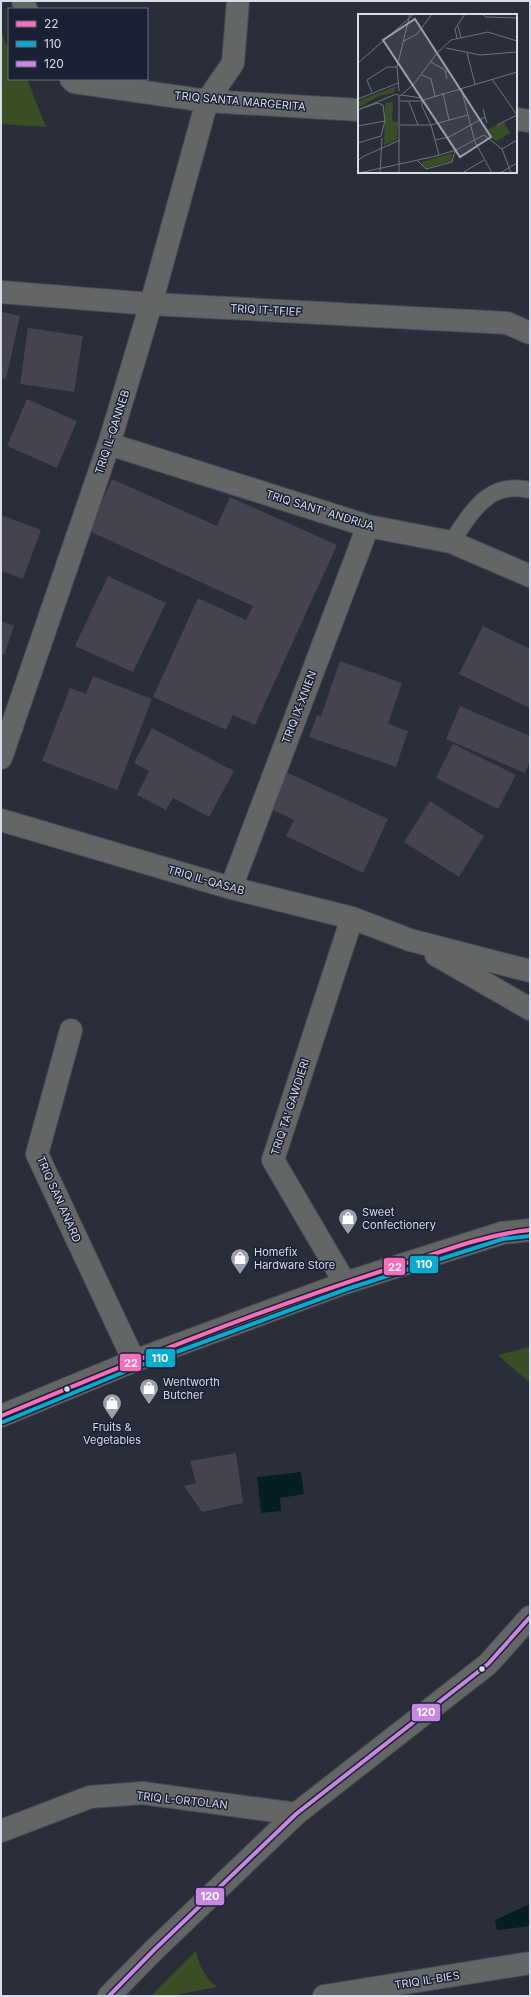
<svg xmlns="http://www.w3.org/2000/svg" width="531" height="1997" font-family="Inter,sans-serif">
	<rect width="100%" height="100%" fill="#2a2e3a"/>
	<path fill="#394e25" d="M1,29L5,42L9,48V79H27L46,127L1,124Z
		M530,1347V1383L498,1355Z
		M196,1951C199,1967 205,1977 217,1987L171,1996H151Z"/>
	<path fill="#041e23" d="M301,1472L304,1494L280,1498L281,1511L261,1513L257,1477Z
		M530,1904V1926L497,1930L495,1920Z"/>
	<path fill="#44434e" d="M2,312L20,316L6,379L1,378Z
		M28,328L83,336L74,392L20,384Z
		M27,399L77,421L57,468L7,446Z
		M112,479L217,526L230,497L337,545L255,725L233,715L226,730L153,697L198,598L246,620L253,606L89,531Z
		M1,515L41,530L23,579L1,571Z
		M108,576L166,603L133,672L75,646Z
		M1,621L14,626L4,655L1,654Z
		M483,626L530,649V708L459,674Z
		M340,661L402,683L388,724L408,731L396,767L309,737L317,715L321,716Z
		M93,676L152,699L117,790L42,761L70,688L86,694Z
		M460,706L530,736V762L525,773L446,739Z
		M152,728L234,771L209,817L173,798L166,810L137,795L149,771L134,763Z
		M453,744L516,775L498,809L436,778Z
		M286,772L388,819L363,873L286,836L294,820L269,808Z
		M430,801L484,836L459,877L404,842Z
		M236,1453L243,1503L202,1512L184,1486L196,1483L190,1461Z"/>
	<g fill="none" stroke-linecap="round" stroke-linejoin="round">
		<defs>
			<path id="service" d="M451,542C472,513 487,480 530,490"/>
			<path id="minor" d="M23,1L26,9
				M71,79L74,82L207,101L359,110
				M516,119L530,121
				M1,292L151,304L507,323L530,333
				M109,444L368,526L451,542L530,576
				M1,758L109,444L151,304L207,101L233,63L238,1
				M1,820L231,888L352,918L410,940L530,971
				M231,888L368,526
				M436,955L530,1009
				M71,1030L37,1154L134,1361
				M345,1283L273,1160L352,918
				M1,1416L134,1361L345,1283L502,1233L530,1230
				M1,1831L90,1797L143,1793L296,1814
				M324,1996L530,1963"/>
			<path id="tertiary" d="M109,1996L154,1950L296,1814L488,1664L530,1617"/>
		</defs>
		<use href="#service" stroke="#484b54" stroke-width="18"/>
		<use href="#minor" stroke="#484b54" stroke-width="24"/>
		<use href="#tertiary" stroke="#484b54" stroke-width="24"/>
		<use href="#service" stroke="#636664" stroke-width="16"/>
		<use href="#minor" stroke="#636664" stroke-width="22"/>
		<use href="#tertiary" stroke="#636664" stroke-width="22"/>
		<defs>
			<path id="bus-1" d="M1,1416C128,1363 256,1311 388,1269C434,1255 481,1235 530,1230"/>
			<path id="bus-2" d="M3,1422L136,1367L347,1289L503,1239L530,1236"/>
			<path id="bus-3" d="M109,1996L154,1950L296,1814L488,1664L530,1617"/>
		</defs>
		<use href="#bus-1" stroke="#1b2135" stroke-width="7"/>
		<use href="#bus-2" stroke="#1b2135" stroke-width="7"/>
		<use href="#bus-3" stroke="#1b2135" stroke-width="7"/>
		<use href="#bus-1" stroke="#fb6dba" stroke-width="4"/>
		<use href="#bus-2" stroke="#06acd0" stroke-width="4"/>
		<use href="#bus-3" stroke="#c787e3" stroke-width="4"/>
	</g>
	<defs>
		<symbol id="shop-pin" viewBox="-11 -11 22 30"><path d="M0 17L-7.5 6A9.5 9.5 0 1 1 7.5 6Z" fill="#9b9fac" stroke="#1b2135"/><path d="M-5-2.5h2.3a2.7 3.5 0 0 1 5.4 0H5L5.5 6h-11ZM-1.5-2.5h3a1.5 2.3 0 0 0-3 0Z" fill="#fff"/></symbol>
	</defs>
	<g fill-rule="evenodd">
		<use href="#shop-pin" x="337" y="1207" width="22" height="30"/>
		<use href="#shop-pin" x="229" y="1247" width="22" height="30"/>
		<use href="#shop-pin" x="138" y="1377" width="22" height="30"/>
		<use href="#shop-pin" x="101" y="1392" width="22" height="30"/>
	</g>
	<g fill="#d8dcea" stroke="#1b2135" stroke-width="1.5">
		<circle cx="67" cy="1389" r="3.5"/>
		<circle cx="482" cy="1669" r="3.5"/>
	</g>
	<g text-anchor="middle" stroke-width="3" stroke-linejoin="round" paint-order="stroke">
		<g font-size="11" fill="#d8dcea" stroke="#1b2135">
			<text transform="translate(240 101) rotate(5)" y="4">TRIQ SANTA MARGERITA</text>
			<text transform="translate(266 310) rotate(3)" y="4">TRIQ IT-TFIEF</text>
			<text transform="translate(112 432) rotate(-72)" y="4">TRIQ IL-QANNEB</text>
			<text transform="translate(320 510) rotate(17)" y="4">TRIQ SANT' ANDRIJA</text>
			<text transform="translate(299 707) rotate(-69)" y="4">TRIQ IX-XNIEN</text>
			<text transform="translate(206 880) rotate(16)" y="4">TRIQ IL-QASAB</text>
			<text transform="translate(290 1107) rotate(-72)" y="4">TRIQ TA' GAWDIERI</text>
			<text transform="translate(59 1199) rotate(66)" y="4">TRIQ SAN ANARD</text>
			<text transform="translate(182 1800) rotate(6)" y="4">TRIQ L-ORTOLAN</text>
			<text transform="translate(427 1980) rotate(-9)" y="4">TRIQ IL-BIES</text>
		</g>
		<g font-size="11" fill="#d8dcea" stroke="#1b2135" text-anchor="start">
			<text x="362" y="1216">Sweet<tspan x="362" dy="13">Confectionery</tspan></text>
			<text x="254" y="1256">Homefix<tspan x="254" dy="13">Hardware Store</tspan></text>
			<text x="163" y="1386">Wentworth<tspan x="163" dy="13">Butcher</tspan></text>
			<text x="112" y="1431" text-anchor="middle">Fruits &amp;<tspan x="112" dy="13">Vegetables</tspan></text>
		</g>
	</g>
	<g transform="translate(358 14)">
		<rect width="159" height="159" fill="#2a2e3a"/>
		<path d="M39,72L35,79L21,82L0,94V88L5,85ZM35,88L34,107L40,108L39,126L26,131L27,89ZM146,108L152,119L138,127L126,117ZM94,139V147L67,154L64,151V148Z" fill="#394e25"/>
		<path fill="none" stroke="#707480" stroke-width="1" d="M124,0L128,3L159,4M100,12L103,24M99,24L97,15L107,0M46,27L59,20L74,0M88,34L122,41L159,38M109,39L117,70M73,48L87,56L89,65M0,49L56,0M64,61L73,65L77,82M134,65L159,101M103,74L117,128L134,159M41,77L39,53L52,0M14,78L9,66L29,53H39M85,79L91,106M38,80L42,82L56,70L79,39L93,26L130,18L159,27M43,81L64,84M41,82V159M64,84V92L73,111L81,141M0,85L40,69M42,87H62L159,58M51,88L60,111M125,95L129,109M0,96L38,80M42,111H73L110,101M139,111L159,101M0,112L27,107M77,126L91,123L127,103M0,129L23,122L27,107L25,91L20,89L2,95M144,135L159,126M0,147L4,143L42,126M60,147L68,155L94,148L97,137M1,159L78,142L98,136L126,121L144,135L153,159M22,159L24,124M104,159L126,146M142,159L159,149"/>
		<path fill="#9b9fac" fill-opacity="0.15" stroke="#9b9fac" stroke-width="2" d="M57,5L133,123L102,143L25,26Z"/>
		<rect width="159" height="159" fill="none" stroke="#d8dcea" stroke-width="2"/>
	</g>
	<g stroke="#1b2135" stroke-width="1.5">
		<rect x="409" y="1255" width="30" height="19" rx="4" fill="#06acd0"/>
		<rect x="383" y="1257" width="23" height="19" rx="4" fill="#fb6dba"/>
		<rect x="145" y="1348" width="31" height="20" rx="4" fill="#06acd0"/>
		<rect x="119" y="1353" width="23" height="19" rx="4" fill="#fb6dba"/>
		<rect x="411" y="1703" width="30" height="19" rx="4" fill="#c787e3"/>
		<rect x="195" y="1887" width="30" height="19" rx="4" fill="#c787e3"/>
	</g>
	<g font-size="11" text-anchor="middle" font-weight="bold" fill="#fff">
		<text x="424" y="1268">110</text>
		<text x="395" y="1271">22</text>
		<text x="160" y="1362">110</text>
		<text x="131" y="1367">22</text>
		<text x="426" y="1716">120</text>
		<text x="210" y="1900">120</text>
	</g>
	<rect width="531" height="1997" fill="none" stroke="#d8dcea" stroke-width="4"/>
	<rect x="8" y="8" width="140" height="72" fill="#1b2135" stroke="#676c7d"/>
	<rect x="16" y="21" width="20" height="6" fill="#fb6dba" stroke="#676c7d"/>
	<text x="44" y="28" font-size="12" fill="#d8dcea">22</text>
	<rect x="16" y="41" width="20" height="6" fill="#06acd0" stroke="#676c7d"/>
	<text x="44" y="48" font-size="12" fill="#d8dcea">110</text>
	<rect x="16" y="61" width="20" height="6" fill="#c787e3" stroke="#676c7d"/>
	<text x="44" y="68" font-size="12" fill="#d8dcea">120</text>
</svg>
